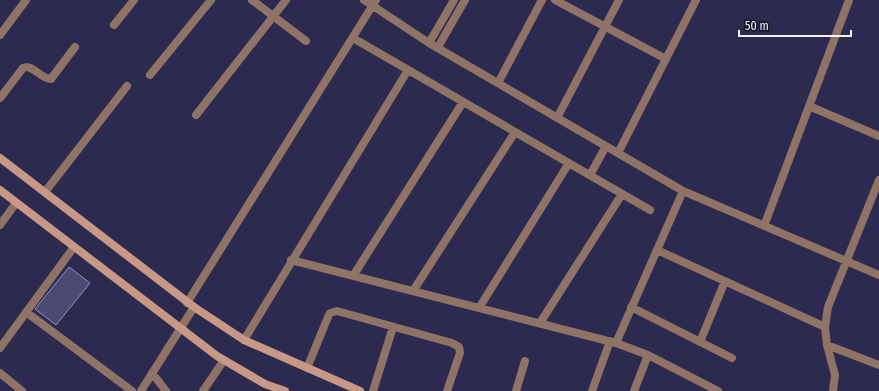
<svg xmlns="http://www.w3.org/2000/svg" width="879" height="391" font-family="'Fira Sans Condensed',sans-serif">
	<rect width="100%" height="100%" fill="#2c2b4f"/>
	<path fill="#4b4a71" stroke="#9191bd" d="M69,267L90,283L56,325L35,309Z"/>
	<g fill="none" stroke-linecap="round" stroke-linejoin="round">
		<path stroke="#907367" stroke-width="8" d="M252,0L306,41
			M364,0L429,43L683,191L879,275
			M555,0L666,59
			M114,25L134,0
			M0,35L26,0
			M353,38L650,210
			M429,43L454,0
			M438,47L465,0
			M150,75L211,0
			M498,83L542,0
			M0,98L23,68C34,64 40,79 51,79L75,47
			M809,106L879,136
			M196,115L286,0
			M557,118L619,0
			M618,153L696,0
			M590,175L606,146
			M45,192L127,86
			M0,225L16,203
			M764,226L849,0
			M657,250L825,327
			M291,260L616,343L648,355L718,391
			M353,276L463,102
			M413,291L515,132
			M187,303L376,0
			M631,307L732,358
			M479,308L569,163
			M26,312L132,391
			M540,323L622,194
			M244,340L408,70
			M700,342L725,281
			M616,343L683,191
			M827,345L879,365
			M0,348L74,247
			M307,368L328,317L330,313L337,311L452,343L459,347L460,353L447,391
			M0,373L22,391
			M152,373L166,391
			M141,391L194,307
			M203,391L224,360
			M373,391L393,327
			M516,391L525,361
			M592,391L610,341
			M634,391L648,355
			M833,391L835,375L827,345L825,327L828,307L879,180"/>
		<path stroke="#c69885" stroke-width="8" d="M0,158L194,307L244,340L360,391
			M0,190L217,356L265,384L285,391"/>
	</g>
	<path d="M739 30v6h112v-6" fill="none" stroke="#f2f3fc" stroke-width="2"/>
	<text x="745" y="30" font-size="12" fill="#f2f3fc" stroke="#161626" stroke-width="3" paint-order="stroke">50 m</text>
</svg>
